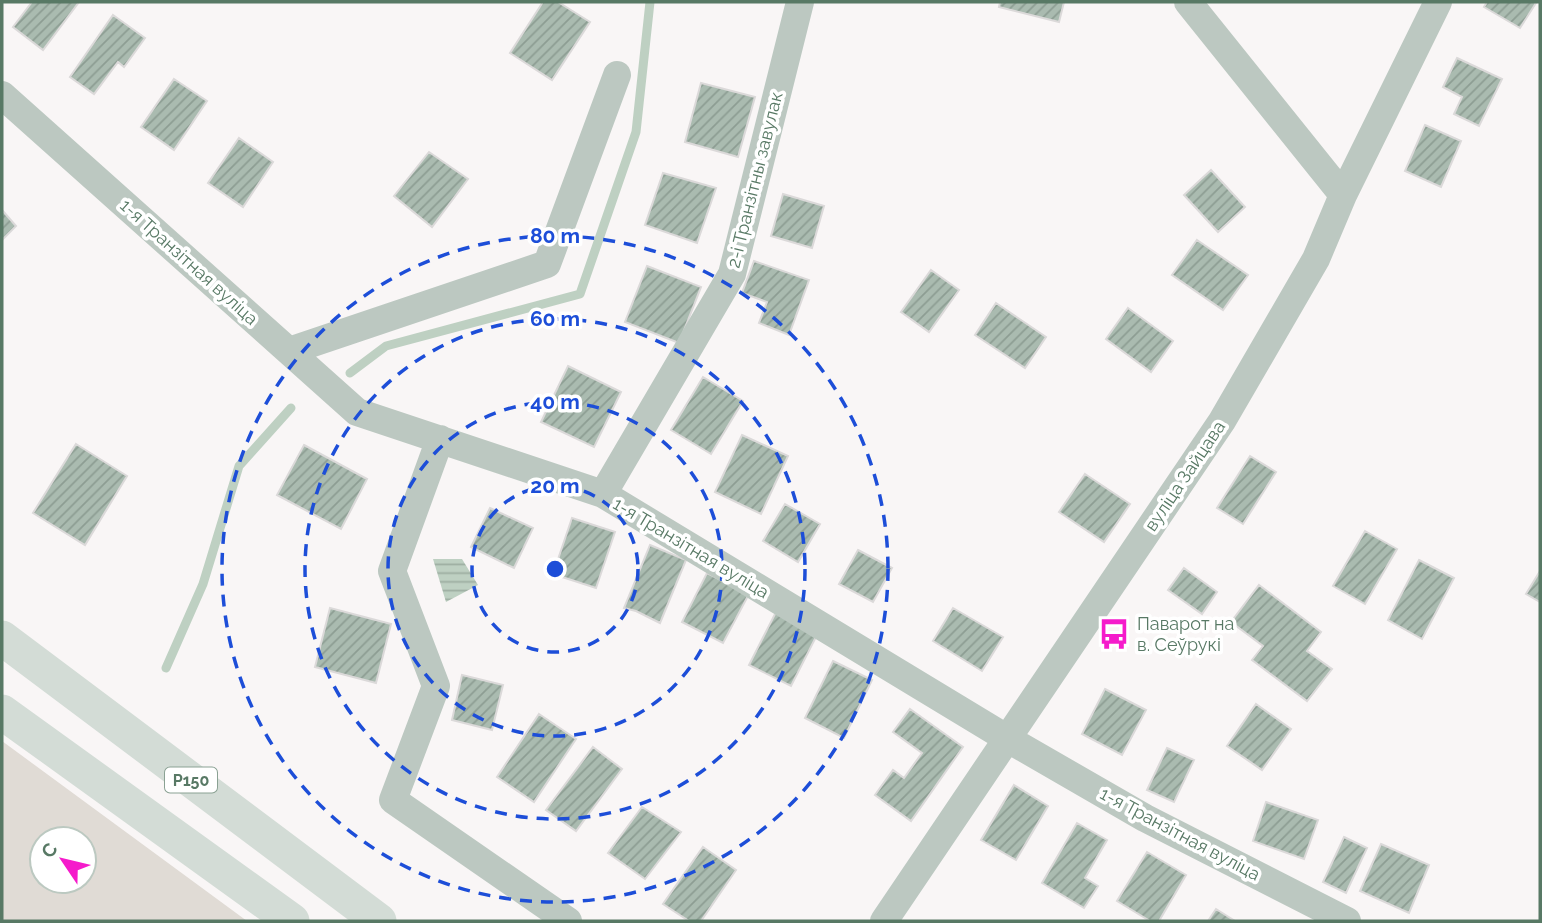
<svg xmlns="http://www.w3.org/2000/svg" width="1542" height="923" font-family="Raleway,sans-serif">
	<defs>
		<pattern id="water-rules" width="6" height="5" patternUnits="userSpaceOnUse" patternTransform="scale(1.75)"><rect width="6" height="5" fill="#bed0c2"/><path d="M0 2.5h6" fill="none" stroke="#9daea1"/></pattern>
		<pattern id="building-hatch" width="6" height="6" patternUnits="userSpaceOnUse" patternTransform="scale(1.75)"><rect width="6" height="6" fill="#aabbb0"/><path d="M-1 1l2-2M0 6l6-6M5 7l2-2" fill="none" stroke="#8d9d93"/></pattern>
	</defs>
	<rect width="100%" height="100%" fill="#f9f6f6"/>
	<path fill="#e0dbd5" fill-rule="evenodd" d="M2,741L247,921H2ZM42,839H84V881H42Z"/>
	<path fill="url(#water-rules)" d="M433,559H462L478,585L446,602Z"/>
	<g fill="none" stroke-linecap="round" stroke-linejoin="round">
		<path stroke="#bed0c2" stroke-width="9" d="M350,373L386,346L580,294L636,132L650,2
			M166,668L203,584L239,466L291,408"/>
	</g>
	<path fill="url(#building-hatch)" stroke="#dbd9d9" stroke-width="2" d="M32,2H79L43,50L13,27Z
		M543,2H558L590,22L552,80L510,53Z
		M1000,2H1064L1059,22L999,7Z
		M1487,2H1534L1536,3L1520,28L1484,7Z
		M113,15L145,38L124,67L118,62L94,94L70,77Z
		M1457,58L1502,79L1479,126L1454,114L1462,97L1443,87Z
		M174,79L207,101L174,150L141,127Z
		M701,83L755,97L738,157L685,142Z
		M1425,125L1461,141L1441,187L1405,171Z
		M239,138L273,162L243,207L208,183Z
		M429,152L468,179L432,227L394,196Z
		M1211,170L1245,207L1218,232L1184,195Z
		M663,173L716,188L697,243L645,225Z
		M783,194L824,206L812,248L771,236Z
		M2,210L16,226L2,240Z
		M1197,240L1248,275L1223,310L1172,275Z
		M754,261L809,280L789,335L759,323L767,302L742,293Z
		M647,266L701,287L679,343L625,322Z
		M931,270L959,290L929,332L901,312Z
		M996,303L1046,337L1025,368L975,335Z
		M1128,308L1173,341L1151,372L1106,339Z
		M568,366L621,392L594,447L541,422Z
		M703,377L743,401L711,454L671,430Z
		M742,435L788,456L761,514L715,492Z
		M76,444L127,476L85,545L33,513Z
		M304,445L367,479L341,529L277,495Z
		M1250,456L1276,472L1243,524L1217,508Z
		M1085,474L1130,504L1104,542L1059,512Z
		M785,504L820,524L798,562L763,541Z
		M490,508L533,528L514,568L471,547Z
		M572,518L615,532L596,588L553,574Z
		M1365,531L1397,549L1365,604L1333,586Z
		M650,545L686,560L660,623L636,611L624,608Z
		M858,550L892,568L873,602L839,584Z
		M1419,560L1454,578L1422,639L1388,620Z
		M1184,568L1217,592L1202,614L1168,590Z
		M1540,571V602L1526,594Z
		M707,573L749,594L723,643L682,622Z
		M1259,585L1321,632L1307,651L1332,669L1307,701L1252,660L1263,646L1231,622Z
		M330,608L391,624L376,683L315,667Z
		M953,608L1003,637L982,671L933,641Z
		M776,612L818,633L791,686L749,665Z
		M833,661L872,680L844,738L805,718Z
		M462,675L503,685L492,730L452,720Z
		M1105,689L1146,710L1122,755L1082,734Z
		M1256,704L1291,729L1262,770L1227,746Z
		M910,709L963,747L911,821L875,795L893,770L904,778L922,753L893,732Z
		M539,714L576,739L534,802L497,777Z
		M593,747L622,769L576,831L546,810Z
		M1167,748L1194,760L1174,802L1147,790Z
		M1014,785L1048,806L1016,860L981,840Z
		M1266,802L1318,820L1304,859L1253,841Z
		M642,807L681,832L645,879L608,853Z
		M1077,823L1107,840L1085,878L1098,886L1084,908L1042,883Z
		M1344,837L1367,848L1346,893L1323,882Z
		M1381,844L1429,865L1409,913L1360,891Z
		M703,847L736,870L701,921H689L663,904Z
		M1147,852L1186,875L1159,921H1150L1117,901Z
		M1216,909L1235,921H1208Z"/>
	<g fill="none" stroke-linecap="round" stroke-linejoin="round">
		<path stroke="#bcc8c1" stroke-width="28" d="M1188,2L1343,195
			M2,95L357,412L603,494L1008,739L1145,818L1347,921
			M289,351L547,264L617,75
			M440,439L392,571L436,686L393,800L568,921
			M603,494L732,274L800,2
			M884,921L1222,421L1316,259L1343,195L1438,2"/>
		<path stroke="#d3dcd6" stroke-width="35" d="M2,638L379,921
			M2,712L292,921"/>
	</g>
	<g fill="none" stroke="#1d4ed8" stroke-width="3.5" stroke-dasharray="12 9">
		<circle cx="555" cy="569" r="83"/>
		<circle cx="555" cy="569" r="167"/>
		<circle cx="555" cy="569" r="250"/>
		<circle cx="555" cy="569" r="333"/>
	</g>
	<defs>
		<symbol id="bus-bare" viewBox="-9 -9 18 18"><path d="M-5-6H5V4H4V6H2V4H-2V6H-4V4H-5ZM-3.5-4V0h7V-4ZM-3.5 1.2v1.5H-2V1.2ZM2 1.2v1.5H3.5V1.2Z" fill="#f51bcb" stroke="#fff" stroke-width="2.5" paint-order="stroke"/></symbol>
	</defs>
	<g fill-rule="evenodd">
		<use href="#bus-bare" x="1092" y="612" width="44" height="44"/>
	</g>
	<g text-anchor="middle" stroke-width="7" stroke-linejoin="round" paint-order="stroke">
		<rect fill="#fff" stroke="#8aa193" stroke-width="2" x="165" y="767.5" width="52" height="25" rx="5"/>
		<g font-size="16" font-weight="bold" fill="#587965">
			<text x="191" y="786">Р150</text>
		</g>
		<g font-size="18" fill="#587965" stroke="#fff">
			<text transform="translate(755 180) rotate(-76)" y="6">2-і Транзітны завулак</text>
			<text transform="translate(189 262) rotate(42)" y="6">1-я Транзітная вуліца</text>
			<text transform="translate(1185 476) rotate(-56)" y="6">вуліца Зайцава</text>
			<text transform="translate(691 548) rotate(31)" y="6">1-я Транзітная вуліца</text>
			<text transform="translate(1180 834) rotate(28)" y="6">1-я Транзітная вуліца</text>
		</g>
		<g font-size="18" fill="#587965" stroke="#fff" text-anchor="start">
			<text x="1137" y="630">Паварот на<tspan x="1137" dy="21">в. Сеўрукі</tspan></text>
		</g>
	</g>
	<circle cx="555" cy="569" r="10" fill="#1d4ed8" stroke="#fff" stroke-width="3.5"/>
	<g font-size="21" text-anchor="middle" font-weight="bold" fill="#1d4ed8" stroke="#fff" stroke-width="7" stroke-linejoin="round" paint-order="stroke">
		<text x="555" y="243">80 m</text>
		<text x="555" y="326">60 m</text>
		<text x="555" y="409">40 m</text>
		<text x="555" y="493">20 m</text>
	</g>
	<rect width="1542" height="923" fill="none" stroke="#587965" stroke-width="7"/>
	<g transform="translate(63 860) rotate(305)"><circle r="33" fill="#ffffff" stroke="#bcc9c1" stroke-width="2"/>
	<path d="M0-5L12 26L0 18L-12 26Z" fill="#f51bcb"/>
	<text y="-10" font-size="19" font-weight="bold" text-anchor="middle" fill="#587965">С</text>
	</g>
</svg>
